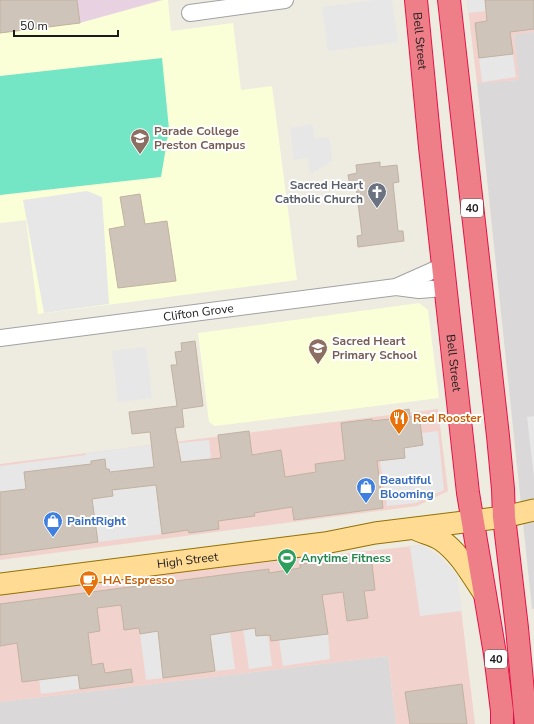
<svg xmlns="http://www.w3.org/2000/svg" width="534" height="724" font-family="'Nunito Sans',sans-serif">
	<rect width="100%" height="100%" fill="#eeebe0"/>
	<path fill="#dad8d8" d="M534,32V609H532L477,83L518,80L514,34Z
		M388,656L396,724H0V702Z"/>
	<path fill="#f2d2cc" d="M467,0H534V32L514,35L519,80L477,83Z
		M438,409L448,491L417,506L0,560V464Z
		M422,545L440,557L457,576L475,724H396L388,656L0,702V594L149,575Z"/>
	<path fill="#e8d1e1" d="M0,0H161L80,23L0,33Z"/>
	<path fill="#fbffd8" d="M164,0H168L171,31L233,23L241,90L272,86L297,280L38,314L26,220L0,223V33L80,23Z
		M419,303L428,310L439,398L215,426L209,422L198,333Z"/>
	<path fill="#75e6c5" d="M162,58L169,129L161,177L0,195V76Z"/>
	<path fill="#e7e7e7" d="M375,0H392L398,42L328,51L322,7Z
		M467,0H485L486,11L468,13Z
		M513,54L516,77L482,82L479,58Z
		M312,124L315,139L329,137L332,161L310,174L308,158L294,160L290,128Z
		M87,191L102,197L109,304L44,313L23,200Z
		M146,347L152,398L118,402L112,351Z
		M534,416V478L527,417Z
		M438,431L444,490L416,503L387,506L380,461L405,458L404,448L423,445L422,433Z
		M209,440L211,459L181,462L178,443Z
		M151,445L162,534L98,542L92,499L113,496L109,469H106L104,459L91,461L92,469L87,464L24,472L26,489L0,492V466L86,455V453Z
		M422,545L440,557L457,576L462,611L420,616L410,547Z
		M255,628L256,636L268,635L272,666L249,669L243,629Z
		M158,631L163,678L146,680L140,634Z
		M230,632L235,669L215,671L210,635Z
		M328,634L330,659L283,666L279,640Z
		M78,675L79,689L41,694L39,679Z"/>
	<path fill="#cec4b9" stroke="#c1b2a1" d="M0,0H77L80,23L0,33Z
		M485,0H534V29L510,32L513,54L479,58L475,23L487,21Z
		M380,162V167L397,165L399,182L393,183L398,231H403L404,241L358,247L357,236L362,235L356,186H350L348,175L357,173L356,165Z
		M140,194L145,224L167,221L176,281L118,288L109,229L125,226L120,197Z
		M195,341L203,406L182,409L184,427L175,428L181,462L221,458L218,435L249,431L252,455L281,450L285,477L316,472L315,464L345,460L341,423L372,419V421L399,418L398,411L409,409L410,417L419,416L423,445L404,448L405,458L377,461L383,508L294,520L292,507L254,513L255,516L218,521L219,529L189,533L188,530L162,534L156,485L112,490L113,496L92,499L98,542L0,555V492L26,489L24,472L91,464V461L105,459L106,469H109L110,472L154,467L150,432L132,434L129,412L177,406L171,365H177L175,352L182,351L181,343Z
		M371,555L375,590L364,591L368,618L347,621L343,592L322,595L328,634L271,641L270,635L256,636L255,628L210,635L215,671L163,678L158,631L140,634L139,628L124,630L121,605L97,608L100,631L88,633L92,665L103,663L105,673L131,669L133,682L80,689L78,675L22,682L17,643L0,646V604L237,573L269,569V573L300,568V564Z
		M462,684L467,724H410L405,692Z"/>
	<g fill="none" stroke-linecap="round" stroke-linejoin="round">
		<defs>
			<g id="minor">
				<path d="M190,13L285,0"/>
				<path d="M398,286L443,266"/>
				<path id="s1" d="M0,338L396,287L419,290L445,288"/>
			</g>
			<g id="major">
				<path d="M415,529C423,533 433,535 441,540C460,553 472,576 485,595"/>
				<path id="s2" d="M0,584L325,543L375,533L504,517L534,510"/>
			</g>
			<g id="highway">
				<path id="s3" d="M416,0L430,147L468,493L495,654L502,711V724"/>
				<path d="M449,0L498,436L503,489L504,517L517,628L526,724"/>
			</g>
		</defs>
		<use href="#minor" stroke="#a2a2a2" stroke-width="18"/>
		<use href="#major" stroke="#937100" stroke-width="23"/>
		<use href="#highway" stroke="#e61346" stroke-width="24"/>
		<use href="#minor" stroke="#fff" stroke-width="16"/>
		<use href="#major" stroke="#ffdb94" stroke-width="21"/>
		<use href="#highway" stroke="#ee7e88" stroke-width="22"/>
	</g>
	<defs>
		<symbol id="school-pin" viewBox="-11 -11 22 30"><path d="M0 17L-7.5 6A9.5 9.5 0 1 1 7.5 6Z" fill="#8d6e63" stroke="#fff"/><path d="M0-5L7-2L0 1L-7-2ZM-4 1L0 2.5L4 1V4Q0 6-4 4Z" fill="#fff"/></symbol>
		<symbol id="church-pin" viewBox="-11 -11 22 30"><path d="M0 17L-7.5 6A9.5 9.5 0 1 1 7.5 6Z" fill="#6b7280" stroke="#fff"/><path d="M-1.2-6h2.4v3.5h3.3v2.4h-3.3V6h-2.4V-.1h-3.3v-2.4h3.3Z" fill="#fff"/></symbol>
		<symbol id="restaurant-pin" viewBox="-11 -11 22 30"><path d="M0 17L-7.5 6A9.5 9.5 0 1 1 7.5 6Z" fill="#e8710a" stroke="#fff"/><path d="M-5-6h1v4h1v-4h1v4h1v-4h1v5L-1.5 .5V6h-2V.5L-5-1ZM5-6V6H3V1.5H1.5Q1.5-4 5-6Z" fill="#fff"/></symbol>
		<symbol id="shop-pin" viewBox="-11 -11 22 30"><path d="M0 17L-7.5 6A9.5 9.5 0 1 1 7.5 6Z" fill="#3f7fe0" stroke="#fff"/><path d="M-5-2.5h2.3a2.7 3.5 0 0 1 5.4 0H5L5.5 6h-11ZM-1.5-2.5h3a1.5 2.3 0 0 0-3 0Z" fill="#fff"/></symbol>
		<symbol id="stadium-pin" viewBox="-11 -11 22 30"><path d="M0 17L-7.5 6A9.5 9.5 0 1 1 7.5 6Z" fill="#2e9e5b" stroke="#fff"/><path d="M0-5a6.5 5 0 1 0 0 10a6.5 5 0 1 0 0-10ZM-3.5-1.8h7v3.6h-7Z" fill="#fff"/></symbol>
		<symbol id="cafe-pin" viewBox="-11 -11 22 30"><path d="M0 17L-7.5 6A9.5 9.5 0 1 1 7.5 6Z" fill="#e8710a" stroke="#fff"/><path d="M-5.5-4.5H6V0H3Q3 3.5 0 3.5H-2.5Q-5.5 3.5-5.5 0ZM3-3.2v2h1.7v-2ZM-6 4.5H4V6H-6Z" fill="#fff"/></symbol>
	</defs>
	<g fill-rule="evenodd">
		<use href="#school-pin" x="129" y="127" width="22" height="30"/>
		<use href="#church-pin" x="366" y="181" width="22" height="30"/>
		<use href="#school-pin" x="307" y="337" width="22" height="30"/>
		<use href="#restaurant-pin" x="388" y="407" width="22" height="30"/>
		<use href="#shop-pin" x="355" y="476" width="22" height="30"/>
		<use href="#shop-pin" x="42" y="510" width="22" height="30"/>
		<use href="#stadium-pin" x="276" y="547" width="22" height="30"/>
		<use href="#cafe-pin" x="78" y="569" width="22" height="30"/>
	</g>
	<g text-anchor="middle" stroke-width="4" stroke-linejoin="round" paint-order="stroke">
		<g fill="#fff" stroke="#5f5f5f" stroke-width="1">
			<rect x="461" y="199" width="22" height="18" rx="3"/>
			<rect x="485" y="650" width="22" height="18" rx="3"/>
		</g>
		<g font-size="11" font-weight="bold" fill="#1b1b1b">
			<text x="472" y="212">40</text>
			<text x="496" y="663">40</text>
		</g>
		<g font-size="12" fill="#1b1b1b" stroke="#fff">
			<text dy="4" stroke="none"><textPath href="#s3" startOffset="41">Bell Street</textPath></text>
			<text dy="4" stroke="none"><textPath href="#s1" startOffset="200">Clifton Grove</textPath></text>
			<text dy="4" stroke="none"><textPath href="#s3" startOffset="365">Bell Street</textPath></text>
			<text dy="4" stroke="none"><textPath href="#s2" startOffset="189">High Street</textPath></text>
		</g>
		<g font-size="12" font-weight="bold" fill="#785e54" stroke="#fff" text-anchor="start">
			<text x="154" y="135">Parade College<tspan x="154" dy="14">Preston Campus</tspan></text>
			<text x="332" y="345">Sacred Heart<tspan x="332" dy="14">Primary School</tspan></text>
		</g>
		<g font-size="12" font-weight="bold" fill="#5b616d" stroke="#fff" text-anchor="end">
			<text x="363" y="189">Sacred Heart<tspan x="363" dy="14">Catholic Church</tspan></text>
		</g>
		<g font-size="12" font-weight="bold" fill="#c56008" stroke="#fff" text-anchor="start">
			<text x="413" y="422">Red Rooster</text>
			<text x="103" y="584">HA Espresso</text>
		</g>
		<g font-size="12" font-weight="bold" fill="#366cbe" stroke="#fff" text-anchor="start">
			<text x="380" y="484">Beautiful<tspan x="380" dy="14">Blooming</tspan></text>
			<text x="67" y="525">PaintRight</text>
		</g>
		<g font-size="12" font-weight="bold" fill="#27864d" stroke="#fff" text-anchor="start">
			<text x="301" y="562">Anytime Fitness</text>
		</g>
	</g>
	<path d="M14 30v6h104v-6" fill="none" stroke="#1b1b1b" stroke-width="2"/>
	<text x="20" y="30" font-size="12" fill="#1b1b1b" stroke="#ffffff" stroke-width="3" paint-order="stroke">50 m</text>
</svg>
